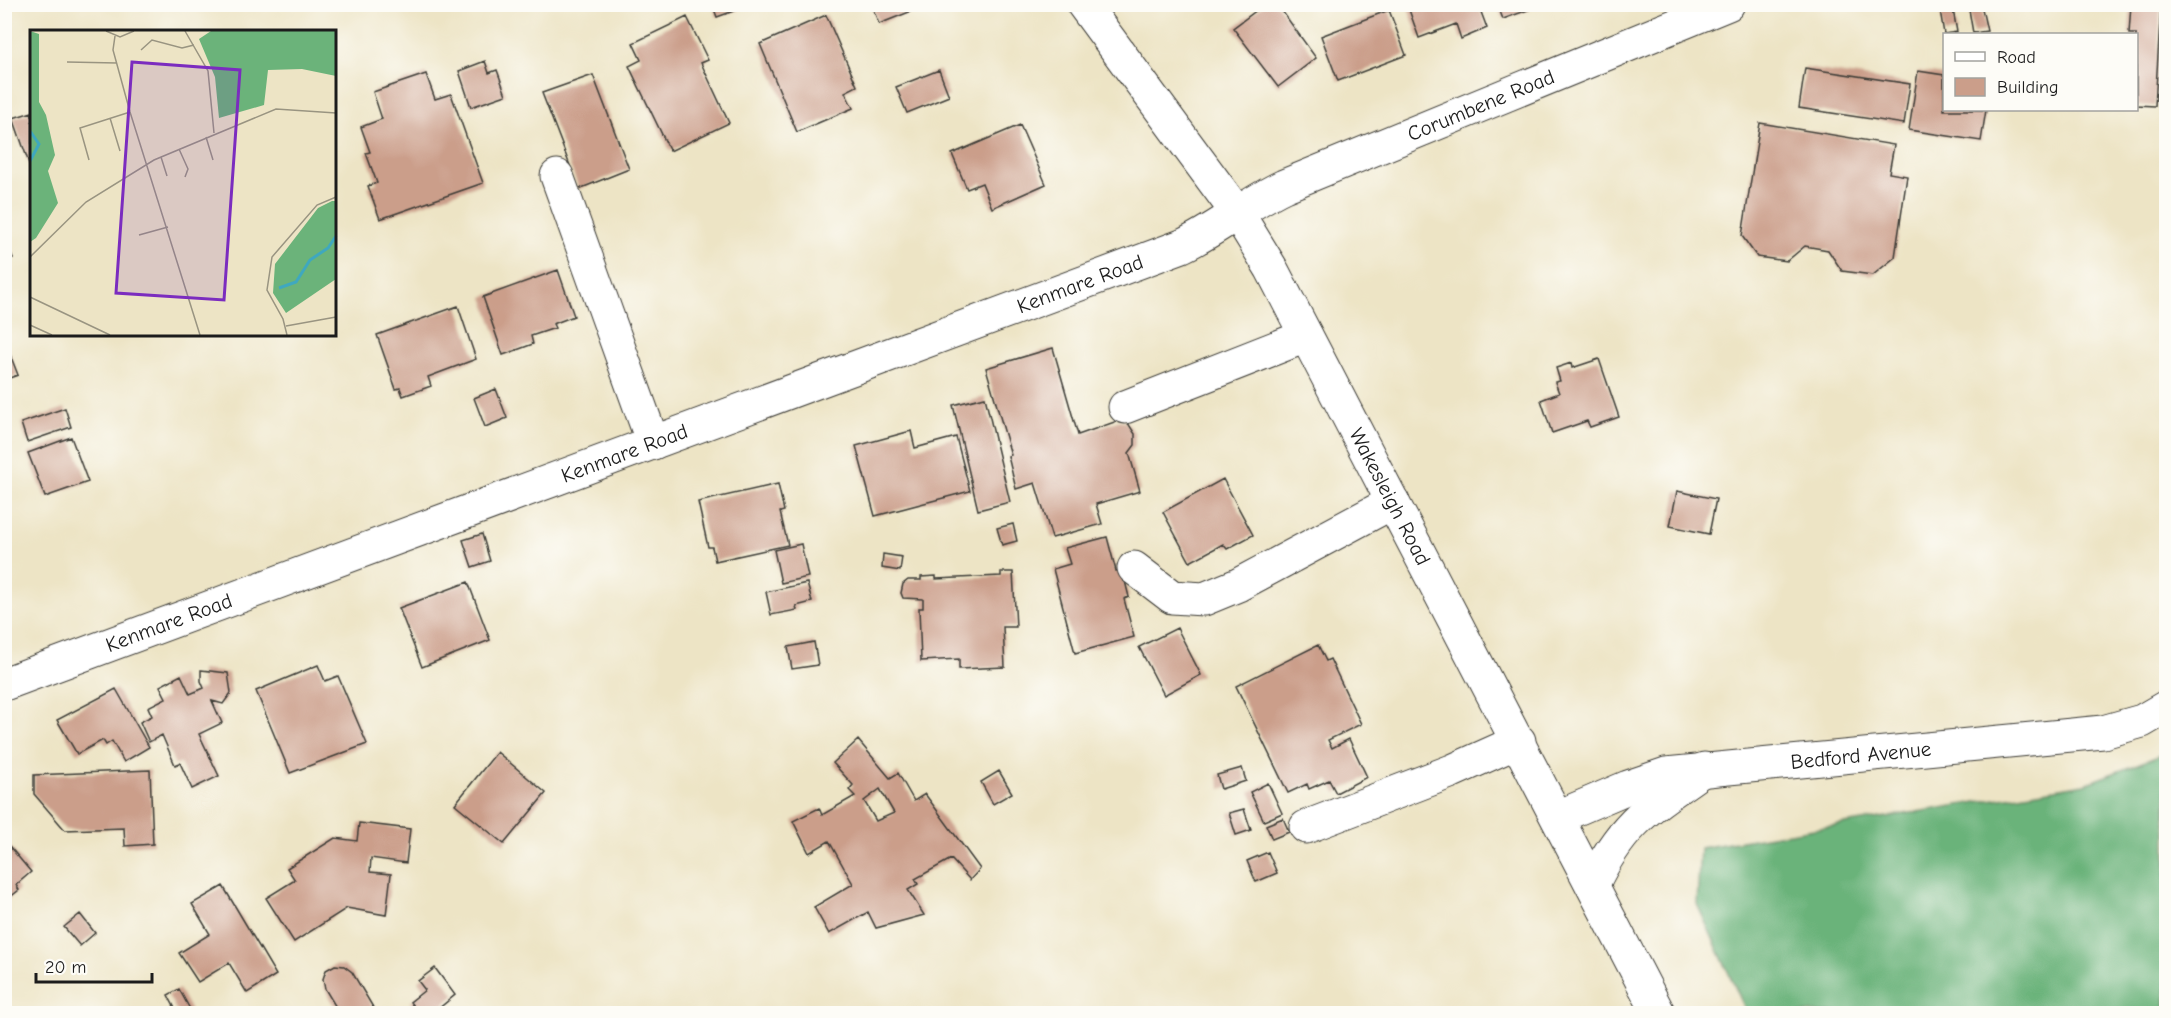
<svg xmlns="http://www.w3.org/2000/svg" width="2171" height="1018" font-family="'Comic Neue',sans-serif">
	<rect width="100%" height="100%" fill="#fdfcf7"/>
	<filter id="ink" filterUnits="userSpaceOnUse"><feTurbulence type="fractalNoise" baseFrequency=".0167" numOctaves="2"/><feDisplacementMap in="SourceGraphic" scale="12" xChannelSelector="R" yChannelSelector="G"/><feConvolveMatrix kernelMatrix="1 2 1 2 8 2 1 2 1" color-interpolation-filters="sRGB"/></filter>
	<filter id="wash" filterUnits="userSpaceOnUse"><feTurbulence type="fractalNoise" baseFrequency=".008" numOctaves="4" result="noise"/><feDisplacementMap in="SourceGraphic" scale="24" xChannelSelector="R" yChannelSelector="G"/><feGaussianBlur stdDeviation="1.35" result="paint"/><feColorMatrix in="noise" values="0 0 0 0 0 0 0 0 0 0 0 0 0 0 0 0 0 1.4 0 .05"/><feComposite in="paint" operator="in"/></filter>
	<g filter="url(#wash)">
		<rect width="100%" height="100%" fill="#ede4c5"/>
		<path fill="#6bb37a" stroke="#44684b" stroke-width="1.5" d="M2166,753V1013H1747L1697,904L1700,848L2085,784Z"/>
		<g id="blocks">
			<path fill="#cb9e8a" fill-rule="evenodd" d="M712,4H741L742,8L717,17Z
				M871,4H927V5L879,24Z
				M1265,4H1277L1316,58L1278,87L1233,28Z
				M1407,4H1478L1487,28L1461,39L1456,24L1419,38Z
				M1497,4H1542V5L1503,19Z
				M1939,4H1952L1957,32L1944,34Z
				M1968,4H1981L1987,31L1973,33Z
				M2131,4H2161L2155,106L2136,105V34H2129Z
				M1389,10L1406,55L1338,81L1321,36Z
				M826,15L857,86L845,92L853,108L797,132L760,44Z
				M687,17L708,60L701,63L729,123L670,151L629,66L641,60L633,43Z
				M485,61L489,73L497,70L506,95L471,107L459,71Z
				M1805,68L1910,84L1904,124L1799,108Z
				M939,70L949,96L907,113L896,87Z
				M1918,71L1944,75V110H1986L1981,141L1909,130Z
				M426,74L435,99L451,94L483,183L380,219L368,186L377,183L366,153L370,152L361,127L382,119L373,92Z
				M593,75L629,169L579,189L542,93Z
				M32,112V169H31L13,118Z
				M1760,123L1894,145L1889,173L1907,176L1895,257L1873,275L1842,271L1828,250L1805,246L1787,261L1757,257L1742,236Z
				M1020,125L1046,184L992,208L982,183L967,189L952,154Z
				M4,236L13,258L4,261Z
				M558,270L574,316L553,324L555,328L531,336L533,344L503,355L483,297Z
				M458,306L476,359L428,377L431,386L403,396L400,388L396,389L377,335Z
				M4,339L18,375L4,380Z
				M1053,348L1078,435L1120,420L1128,423L1135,434V445L1129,453L1140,491L1096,504L1102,524L1052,538L1035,483L1016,489L1008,456L1011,455L986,368Z
				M1599,359L1619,417L1590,427L1587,421L1552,433L1541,400L1559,393L1555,382L1560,381L1556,368L1571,363L1572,368Z
				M496,389L507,418L485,427L474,398Z
				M985,397L1010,502L978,510L953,405Z
				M65,408L71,427L27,442L21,423Z
				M911,431L915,448L956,437L970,491L875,516L856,446Z
				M71,437L88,482L45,497L28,453Z
				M1223,479L1253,535L1227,549L1223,544L1190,562L1163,512Z
				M778,484L784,511L780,512L788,545L715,561L712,547H708L698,502Z
				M1677,491L1716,499L1709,534L1670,526Z
				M1013,524L1017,541L1002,545L997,528Z
				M482,534L490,561L472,567L463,540Z
				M1107,537L1116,571L1122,569L1129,597L1124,599L1134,637L1075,653L1053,569L1070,564L1065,548Z
				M801,544L808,577L781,583L774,550Z
				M883,554L902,557L900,571L882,568Z
				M1001,572H1013L1016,627H1003L1005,667L959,669V659L921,661L919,608H923V599L903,598L901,593L903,584L908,580H921V577L936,576V579L1001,576Z
				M468,582L490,640L422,667L399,608Z
				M807,583L812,602L796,606L797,610L771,615L766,592Z
				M1177,628L1201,675L1164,695L1139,647Z
				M814,642L818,665L792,669L788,647Z
				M1318,645L1326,661L1330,659L1361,724L1328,740L1332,748L1349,739L1367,777L1336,793L1329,780L1309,789L1307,784L1288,793L1236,686Z
				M318,665L325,681L338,676L367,744L290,773L256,691Z
				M201,670L228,673L231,693L223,704L212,701L222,723L199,734L219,776L192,789L180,763L175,765L162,735L149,742L140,722L152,716L148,707L166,698L160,686L181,675L190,694L204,688L201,681Z
				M116,689L149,747L124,762L112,741L106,745L103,740L77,754L57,720Z
				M858,740L890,778L898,773L914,801L925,794L980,869L970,880L951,859L915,879L918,884L908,890L924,915L876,928L868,912L829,934L814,907L853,884L829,841L809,853L793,821L819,808L822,815L855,796L849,790L853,785L833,763ZM880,789L894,813L876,821L864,801Z
				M497,752L546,793L504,844L455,804Z
				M1242,768L1246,781L1221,789L1217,775Z
				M150,770L153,844L125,846L124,828L65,830L34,794V775Z
				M999,771L1012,793L993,804L981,782Z
				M1268,783L1282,813L1264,821L1250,792Z
				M1244,809L1251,830L1236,835L1229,813Z
				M1283,818L1289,832L1272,839L1266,825Z
				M359,823L410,829L406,863L371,858L370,872L391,874L386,915L347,908L294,942L266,898L295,880L287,868L335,838L357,841Z
				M4,840L31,872L16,885L19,890L4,902Z
				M1268,852L1277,873L1256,882L1247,861Z
				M223,886L276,975L247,993L229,963L198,982L179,953L210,934L192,904Z
				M80,914L95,933L80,946L64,927Z
				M335,965L344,966L352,972L377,1014H340L325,989L323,979L326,970Z
				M435,968L455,995L432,1014H419L410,1002L425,990L418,981Z
				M179,989L191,1011L186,1014H178L168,995Z"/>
		</g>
	</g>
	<g filter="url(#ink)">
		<use href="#blocks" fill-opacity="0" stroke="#3b3a35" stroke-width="1.5"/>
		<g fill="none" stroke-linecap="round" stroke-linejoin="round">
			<defs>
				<g id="minor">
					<path d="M557,176L653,443"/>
					<path d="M1125,407L1306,336"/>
					<path d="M1134,568L1172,597L1204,599L1238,585L1393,502"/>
					<path id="s1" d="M4,684L1182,246C1218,229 1248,203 1284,186L1728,4"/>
					<path id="s2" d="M1558,817L1628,787L1666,774L2103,732L2142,721L2166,707"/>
					<path d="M1306,827L1452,771L1519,741"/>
				</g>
				<g id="major">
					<path id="s3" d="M1083,4L1238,214L1271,268L1659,1014"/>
					<path d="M1593,884C1622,822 1650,807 1704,769"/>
				</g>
			</defs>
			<use href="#minor" stroke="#3b3a35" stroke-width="35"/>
			<use href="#major" stroke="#3b3a35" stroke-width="35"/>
			<use href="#minor" stroke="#fff" stroke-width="33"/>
			<use href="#major" stroke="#fff" stroke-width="33"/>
		</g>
	</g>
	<g text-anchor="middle" stroke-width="6" stroke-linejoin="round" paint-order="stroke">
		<g font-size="21" fill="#1c1c1c" stroke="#fdfcf7">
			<text dy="7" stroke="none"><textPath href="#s1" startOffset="1588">Corumbene Road</textPath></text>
			<text dy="7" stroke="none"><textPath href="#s1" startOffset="1148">Kenmare Road</textPath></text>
			<text dy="7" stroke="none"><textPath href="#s1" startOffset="662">Kenmare Road</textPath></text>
			<text dy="7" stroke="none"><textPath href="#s3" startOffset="582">Wakesleigh Road</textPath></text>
			<text dy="7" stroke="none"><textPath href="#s1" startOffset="176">Kenmare Road</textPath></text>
			<text dy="7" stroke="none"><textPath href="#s2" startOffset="312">Bedford Avenue</textPath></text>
		</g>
	</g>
	<g transform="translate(30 30)">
		<rect width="306" height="306" fill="#ede4c5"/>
		<path d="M0,1L9,4V72L16,85L25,125L18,141L28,173L6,208L0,212ZM181,1H306V46L272,39L238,40L234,75L189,88L185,47L169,9ZM302,171H306V249L256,283L243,263L245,234L288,178Z" fill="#6bb37a"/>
		<path fill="none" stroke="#3fa8bf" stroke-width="3" d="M0,101L9,114L0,131M249,258L266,252L280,230L298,218L306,206"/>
		<path fill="none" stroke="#999481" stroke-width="1.5" d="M76,1L90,7L104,1M155,1L178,41L184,103M85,6L83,20L100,82L170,305M111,20L122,10L152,18L164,15M37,32L87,33M80,88L90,121M176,107L183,130M149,119L158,139L155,147M131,127L137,146M59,130L50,98L100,82M109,205L138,197M0,227L56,172L124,130L246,79L306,83M0,267L80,305M0,295L22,305M256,296L306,287M257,305L253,289L237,260L242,227L287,175L306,167"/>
		<path fill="#7b2cbf" fill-opacity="0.15" stroke="#7b2cbf" stroke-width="3" d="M102,32L210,40L194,270L86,263Z"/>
		<rect width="306" height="306" fill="none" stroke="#1c1c1c" stroke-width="3"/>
	</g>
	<rect width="2171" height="1018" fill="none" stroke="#fdfcf7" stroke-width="24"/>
	<rect x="1943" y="33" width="195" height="78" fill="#fdfcf7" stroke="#a3a29f" stroke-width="1.5"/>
	<rect x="1955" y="52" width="30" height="9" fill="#ffffff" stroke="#a3a29f" stroke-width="1.5"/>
	<text x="1997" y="63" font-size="18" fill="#1c1c1c">Road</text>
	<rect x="1955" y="78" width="30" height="18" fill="#cb9e8a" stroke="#a3a29f" stroke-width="1.5"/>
	<text x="1997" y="93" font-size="18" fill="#1c1c1c">Building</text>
	<path d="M36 973v9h116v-9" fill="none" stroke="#1c1c1c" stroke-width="3"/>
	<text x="45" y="973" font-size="18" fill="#1c1c1c" stroke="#fdfcf7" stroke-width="4.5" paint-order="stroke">20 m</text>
</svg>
